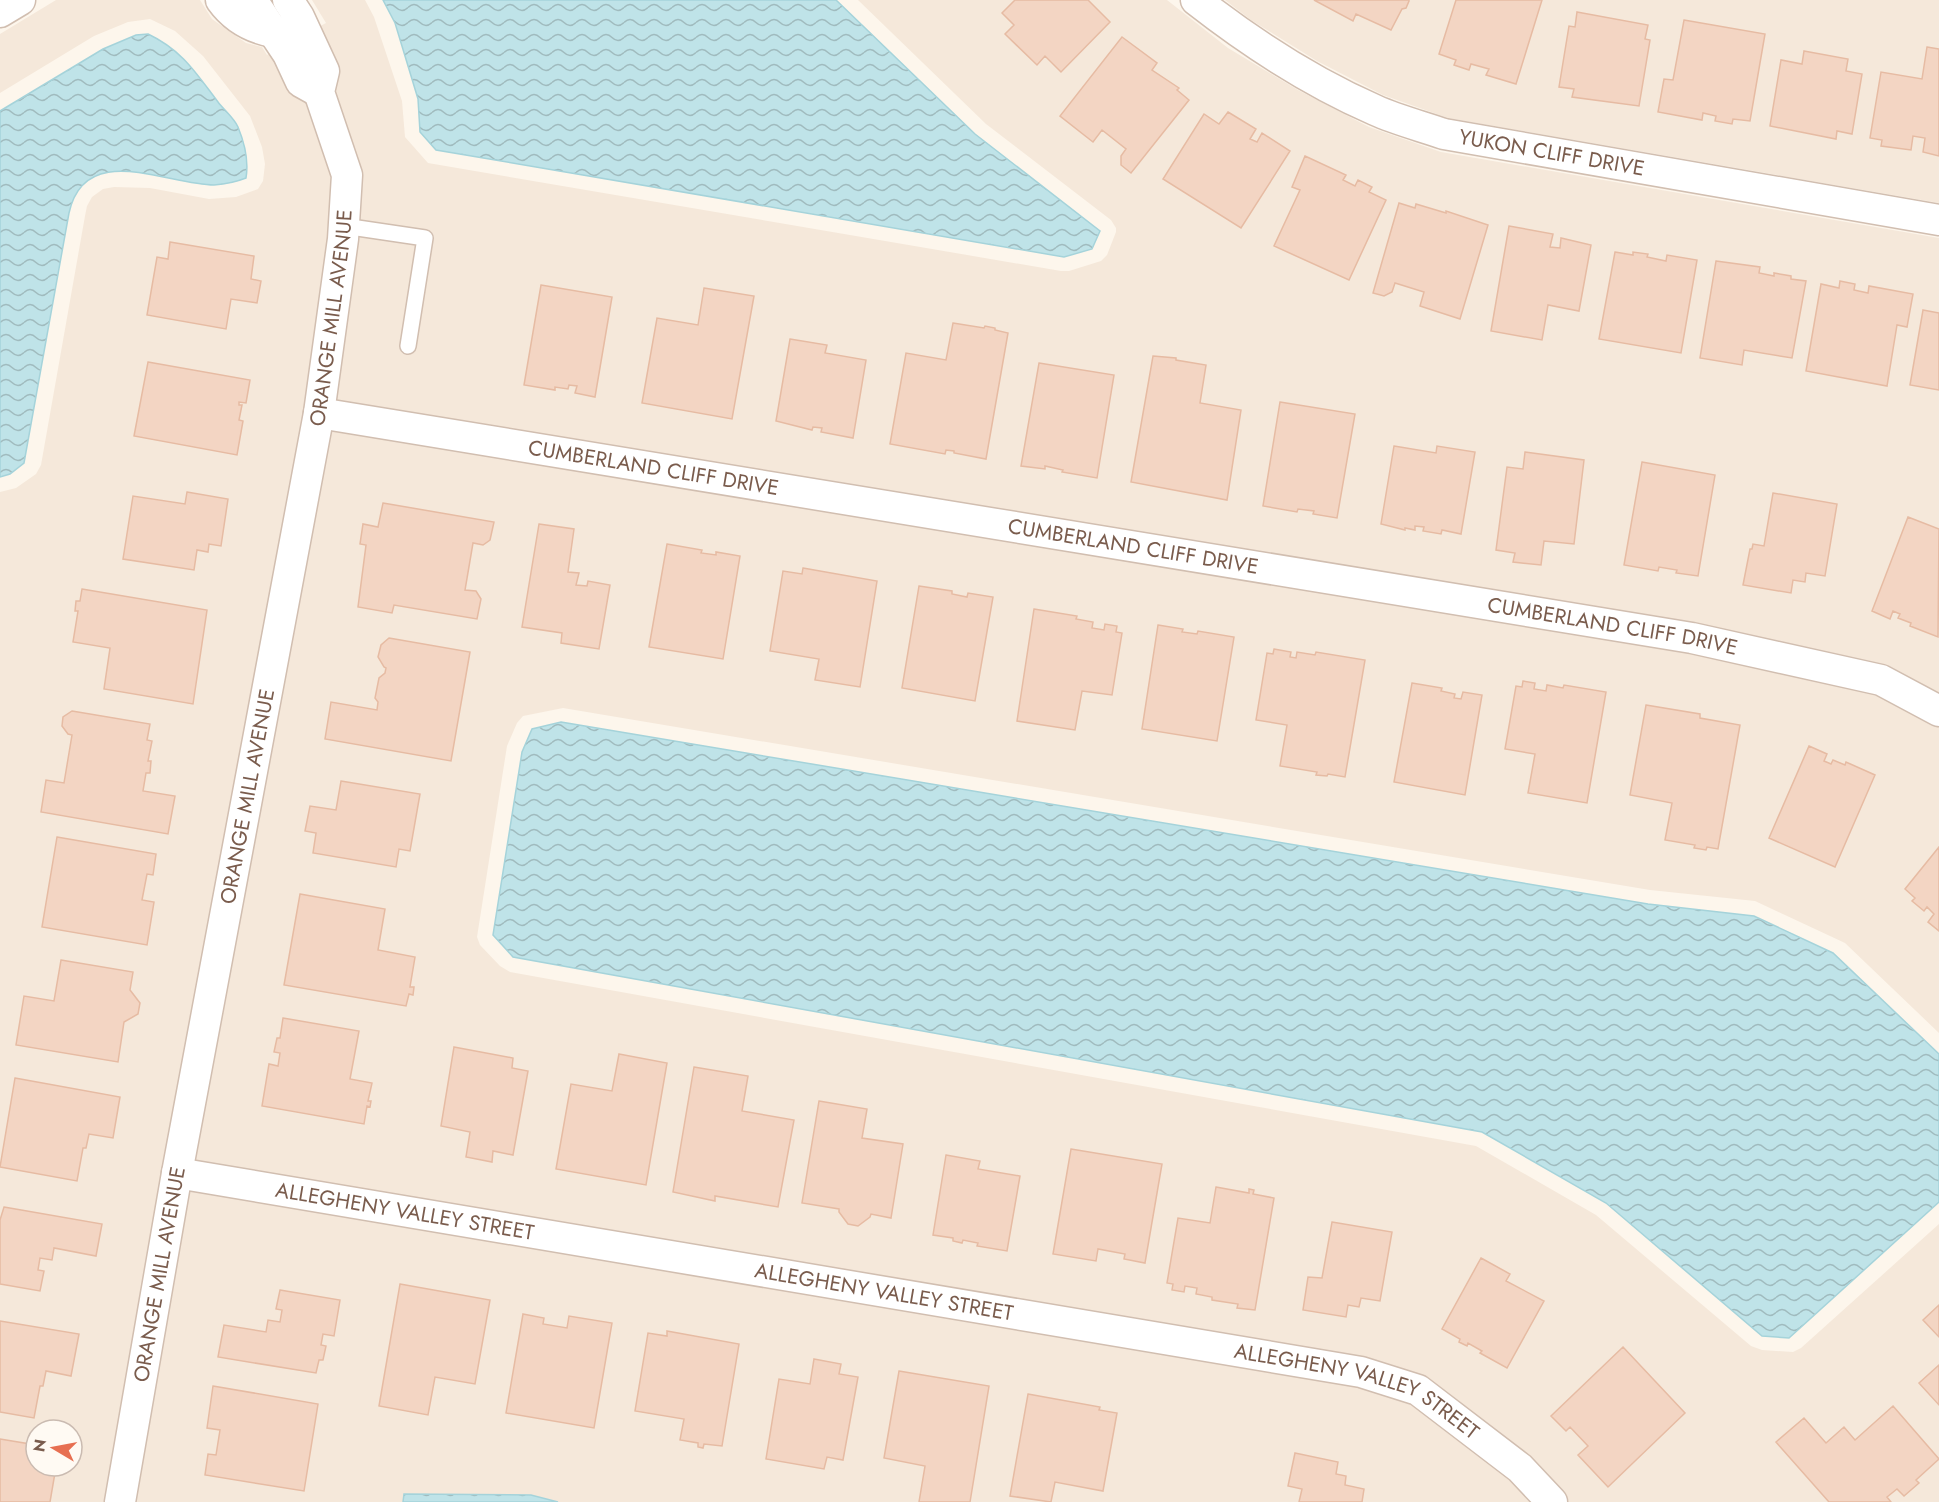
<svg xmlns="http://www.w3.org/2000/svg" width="1939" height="1502" font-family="Jost,sans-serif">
	<defs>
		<pattern id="water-waves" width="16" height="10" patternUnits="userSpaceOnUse" patternTransform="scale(1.5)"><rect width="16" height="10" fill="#bfe3e8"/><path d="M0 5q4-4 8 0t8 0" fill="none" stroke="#a0bbbe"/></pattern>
	</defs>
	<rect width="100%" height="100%" fill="#fdf6ec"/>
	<path fill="#f5e8da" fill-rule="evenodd" d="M56,0H200L212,19L246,43L262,47L267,55L326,23L312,0H365L374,17L402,101L405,137L428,163L1061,271H1069L1101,261L1107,255L1116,232V228L1111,220L986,124L858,0H1167L1228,48L1298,90L1369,127L1441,152L1939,238V1033L1845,943L1755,901L1650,890L563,708L523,716L517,723L507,746L477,937L480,945L500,966L510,972L1476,1146L1596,1215L1751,1346L1762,1350L1793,1352L1801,1348L1939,1224V1502H558L531,1495L404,1494L403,1502H0V492L16,488L36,474L41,465L85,216L87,206L92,197L103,189L114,187L150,188L209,199L236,197L258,189L263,181L265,164L262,147L250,116L203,56L175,31L150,19L128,22L94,36L0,93V34ZM36,1430H72V1466H36Z
		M1225,0H1939V203L1448,118L1383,95L1317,61L1251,20Z"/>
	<path fill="url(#water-waves)" stroke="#a5d3da" stroke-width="1.5" d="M383,0H836L975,134L1100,231L1092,249L1064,257L436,150L420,132L418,99L395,23Z
		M148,34C182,50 196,73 218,102C224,110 234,118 238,127C245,144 249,160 246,178C236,182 226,184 214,185C167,185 85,140 69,213L24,463L10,474L0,477V111L103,49L136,35Z
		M561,722L1648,904L1754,916L1833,953L1939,1054V1202L1789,1338L1762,1336L1606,1203L1482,1132L513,957L493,935L522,752L532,729Z
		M404,1494L531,1495L558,1502H403Z"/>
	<path fill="#f3d5c3" stroke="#e6bba3" stroke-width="1.5" d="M1015,0H1088L1110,22L1061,72L1045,56L1037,65L1005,34L1014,25L1002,13Z
		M1314,0H1409V1L1406,8L1402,9L1391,30L1356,14L1353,21Z
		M1456,0H1542L1516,84L1486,75L1489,69L1471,64L1469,70L1454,65L1456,60L1439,54Z
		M1577,12L1648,25L1645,39L1650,40L1639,106L1572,97L1574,89L1559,87L1569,26L1575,27Z
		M1684,20L1765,34L1750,121L1733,119L1732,124L1715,121L1716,116L1703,113L1702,120L1658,112L1664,79L1673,80Z
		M1122,37L1157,63L1152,70L1179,88L1177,90L1189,100L1131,173L1121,165V156L1126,149L1102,130L1093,142L1060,116Z
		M1927,47L1939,49V156L1923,152L1925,138L1913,136L1911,150L1881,146L1882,140L1870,138L1881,72L1922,79Z
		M1804,51L1848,59L1846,71L1862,74L1852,134L1837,131L1836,139L1770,126L1781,60L1802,64Z
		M1228,112L1256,129L1250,139L1257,142L1262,133L1290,151L1241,228L1163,179L1204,114L1219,124Z
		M1305,156L1346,175L1343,180L1355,186L1358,180L1372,187L1369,192L1386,200L1349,280L1274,246L1300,190L1292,187Z
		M1399,203L1415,208L1416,204L1446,213V211L1488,225L1460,319L1420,306L1424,292L1395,283L1392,292L1384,296L1373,293Z
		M1509,226L1553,234L1550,247L1560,248L1561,238L1591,245L1579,311L1548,305L1542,340L1491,331Z
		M170,242L254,256L251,279L261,281L257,303L231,299L226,329L147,315L157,257L168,259Z
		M1615,252L1633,255V252L1648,254L1647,257L1666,261L1667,255L1697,260L1681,353L1599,339Z
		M1716,261L1760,267L1759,273L1774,276V273L1791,276V279L1806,281L1792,358L1744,350L1742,365L1700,358Z
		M1840,281L1855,284L1854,290L1868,293L1869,286L1913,294L1907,327L1897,325L1887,386L1806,371L1821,284L1839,288Z
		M541,285L612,297L595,397L575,393L577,386L569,385L568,389L555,387V390L524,385Z
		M704,288L754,296L732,419L642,403L657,318L698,325Z
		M1923,310L1939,313V390L1910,385Z
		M953,323L984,328L985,326L995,328V330L1008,333L986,459L954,453V451L946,450L945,454L890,444L906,353L946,360Z
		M790,339L827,345L825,353L866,360L853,438L821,432L822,428L813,427L812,430L776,421Z
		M1153,356L1176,358V360L1206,365L1200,403L1241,410L1227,500L1131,482Z
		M148,362L250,380L246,403L239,402V405H242L239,420L243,421L237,455L134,436Z
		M1039,363L1114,375L1097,478L1062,472L1063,470L1045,466V469L1021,466Z
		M1280,402L1355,414L1337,518L1313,514L1314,511L1298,509L1297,512L1263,506Z
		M1394,446L1436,453L1437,446L1475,452L1461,534L1442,530L1441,534L1423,531L1424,527L1415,526V530L1405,528V530L1381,524Z
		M1525,452L1584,460L1574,544L1544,541L1541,565L1513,562L1515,553L1496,550L1507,467L1523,469Z
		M1642,462L1715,475L1698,576L1676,573L1677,570L1659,567L1658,571L1624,565Z
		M187,492L228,499L221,546L209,544L208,552L197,550L194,570L123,559L133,496L185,504Z
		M1773,493L1837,504L1825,576L1806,573L1805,582L1793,580L1791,593L1743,585L1750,549H1752L1753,544L1764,546Z
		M383,503L494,522L490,540L483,545L473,543L465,590L476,591L481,599L477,619L394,605L392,613L358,607L366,545L360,544L363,524L378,527Z
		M1908,517L1939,529L1938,637L1910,626L1911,623L1898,618L1900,614L1893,611L1890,619L1872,611Z
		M539,524L574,529L568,572L579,573L576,585L587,586L588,581L610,585L599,649L561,643L562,633L522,627Z
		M667,544L702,550L701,553L716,555V552L740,556L723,659L649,647Z
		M803,568L877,581L860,687L815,680L819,659L770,651L783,571L802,574Z
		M919,586L952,591V594L967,597L968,593L993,597L975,701L902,688Z
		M82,589L207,610L193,704L104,689L110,648L73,642L78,611H75L76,601H80Z
		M1034,609L1077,616L1076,619L1093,622L1092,628L1104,630L1105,624L1117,626L1116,632L1122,633L1112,695L1082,691L1075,730L1017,721Z
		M1158,625L1183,629L1182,632L1197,634L1198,631L1234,637L1217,741L1142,729Z
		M389,638L470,652L451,761L325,739L331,702L377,710L378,702L375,698L379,678L385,673L386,668L384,667L378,657L381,645Z
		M1274,649L1291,652L1290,657L1296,658L1297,652L1315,655L1316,652L1365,660L1345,777L1328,774L1327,776L1316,775L1317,772L1280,766L1287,725L1256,720L1267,653L1273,654Z
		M1523,681L1535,683L1534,689L1546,691L1547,685L1563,688L1564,685L1606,692L1587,803L1528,793L1535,754L1505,749L1516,686L1522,687Z
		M1412,683L1442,688L1441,691L1455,694L1454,698L1461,699L1463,692L1482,695L1465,795L1394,782Z
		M1646,705L1700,714V718L1740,725L1718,849L1707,847L1706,850L1694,848L1695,845L1665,840L1672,803L1630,795Z
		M72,711L150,724L147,740L152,741L148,761H151L150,773H146L143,791L175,796L168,834L41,812L46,780L64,783L72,735L68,734L62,726L63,717Z
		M1809,746L1827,754L1824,761L1831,764L1833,760L1845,765L1846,762L1875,775L1835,867L1769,838Z
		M341,781L420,794L410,851L399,849L396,867L313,853L316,833L305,831L310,806L336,810Z
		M57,837L156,854L153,875L147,874L142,900L154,902L147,945L42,927Z
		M1939,847V931L1928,922L1934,914L1927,907L1924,911L1912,901L1915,898L1905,889Z
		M300,894L385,909L378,950L415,957L410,987H414L413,995L409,994L406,1006L284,985Z
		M61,960L133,972L130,990L140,1003L138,1014L124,1022L118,1062L16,1045L24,996L54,1001Z
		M283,1018L359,1031L350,1079L372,1083L368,1101H371L370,1107L367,1106L364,1124L262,1106L269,1064L278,1066L280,1053L274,1052L277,1038H280Z
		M454,1047L513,1058L512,1068L528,1071L513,1155L493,1151L492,1162L466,1157L470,1132L441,1126Z
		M619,1054L667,1063L646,1185L556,1169L571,1084L612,1091Z
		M694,1067L748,1076L742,1111L794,1120L778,1207L715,1196V1201L673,1192Z
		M15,1078L120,1097L113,1138L89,1134L86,1148H83L77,1181L0,1167Z
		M819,1101L867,1109L862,1138L903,1144L891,1218L871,1214L870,1217L858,1226L848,1224L839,1212V1209L802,1203Z
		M1071,1149L1162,1164L1145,1263L1124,1259L1125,1254L1098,1249L1096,1261L1053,1254Z
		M946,1155L980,1161L978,1169L1020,1176L1007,1251L977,1246L978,1243L963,1240L962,1243L953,1241V1238L933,1235Z
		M1216,1187L1249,1193V1189L1254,1190L1253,1194L1274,1198L1255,1310L1237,1308L1238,1304L1212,1300V1297L1196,1294L1197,1288L1185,1286L1184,1292L1172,1290L1173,1284L1167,1283L1178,1218L1210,1223Z
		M4,1207L102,1224L96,1256L54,1248L52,1260L40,1258L38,1270L44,1271L40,1291L0,1284V1220Z
		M1332,1222L1392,1232L1380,1301L1361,1298L1359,1307L1348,1305L1346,1317L1303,1310L1308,1277L1322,1278Z
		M1481,1258L1510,1274L1506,1281L1544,1301L1507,1368L1480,1353L1482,1351L1468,1343L1467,1346L1459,1342L1460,1339L1442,1329Z
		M400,1284L490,1300L475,1384L435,1377L428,1415L379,1406Z
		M280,1290L340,1300L334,1336L323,1334L321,1345L326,1346L323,1360H319L316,1373L218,1357L224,1325L266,1332L268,1320L280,1322L282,1310L276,1309Z
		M1939,1305V1337L1923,1320Z
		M523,1314L544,1318L543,1324L567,1328L569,1316L612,1323L594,1428L506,1413Z
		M0,1321L79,1334L71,1376L46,1371L43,1386H40L34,1418L0,1412Z
		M667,1331L739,1344L722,1446L704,1444L703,1448L698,1447V1443L680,1440L684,1419L635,1411L648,1333L667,1336Z
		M1623,1347L1685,1413L1608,1487L1578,1455L1588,1446L1570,1427L1566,1431L1551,1416Z
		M814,1359L841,1364L839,1374L858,1377L843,1460L827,1457L824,1469L766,1459L779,1379L810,1384Z
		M1939,1365V1405L1919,1383Z
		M899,1371L989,1386L970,1502H919L925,1466L884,1458Z
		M213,1386L318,1404L304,1491L205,1475L208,1454L216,1455L220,1430L207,1428Z
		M1028,1394L1100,1407L1099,1410L1117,1413L1103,1491L1055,1482L1051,1502L1010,1496Z
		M1893,1406L1939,1459L1916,1480L1919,1483L1904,1496L1897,1489L1887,1497L1891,1502H1829L1776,1442L1804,1418L1826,1443L1844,1427L1855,1440Z
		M0,1439L36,1445V1466L56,1467L50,1502H0Z
		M1295,1453L1338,1462L1336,1474L1346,1476L1345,1485L1364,1489L1362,1502H1299L1302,1489L1288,1486Z"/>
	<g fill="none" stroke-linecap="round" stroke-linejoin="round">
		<defs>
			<path id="service" d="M344,226L425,238L408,346"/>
			<g id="minor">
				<path d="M221,0C234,18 252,28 273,32L276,31"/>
				<path d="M252,0L288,54L301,82L319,92"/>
				<path id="s1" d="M1196,0C1251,43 1311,82 1375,110C1397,120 1421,126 1444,134L1939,220"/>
				<path d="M0,12L20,0"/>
				<path id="s2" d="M319,413L1692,638L1881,680L1939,711"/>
				<path id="s3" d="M177,1173L1361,1372L1418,1390L1520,1468L1552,1502"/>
				<path id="s4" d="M120,1502L177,1173L319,413L343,239L347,175L319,92L324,71L299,17L288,0"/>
			</g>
		</defs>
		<use href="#service" stroke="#d1beb0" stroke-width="18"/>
		<use href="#minor" stroke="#d1beb0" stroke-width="33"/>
		<use href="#service" stroke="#fff" stroke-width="15"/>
		<use href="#minor" stroke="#fff" stroke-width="30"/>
	</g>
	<g text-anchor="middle" stroke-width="6" stroke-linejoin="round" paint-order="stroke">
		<g font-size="21" fill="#7a5c4d" stroke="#fffaf3">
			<text dy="7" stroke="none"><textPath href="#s1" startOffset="393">YUKON CLIFF DRIVE</textPath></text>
			<text dy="7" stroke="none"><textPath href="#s4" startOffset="1203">ORANGE MILL AVENUE</textPath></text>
			<text dy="7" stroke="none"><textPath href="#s2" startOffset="339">CUMBERLAND CLIFF DRIVE</textPath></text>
			<text dy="7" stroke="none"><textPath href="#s2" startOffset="825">CUMBERLAND CLIFF DRIVE</textPath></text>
			<text dy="7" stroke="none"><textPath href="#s2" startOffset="1311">CUMBERLAND CLIFF DRIVE</textPath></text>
			<text dy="7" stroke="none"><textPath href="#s4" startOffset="717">ORANGE MILL AVENUE</textPath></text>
			<text dy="7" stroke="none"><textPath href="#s3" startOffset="231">ALLEGHENY VALLEY STREET</textPath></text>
			<text dy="7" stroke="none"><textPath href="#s4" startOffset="231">ORANGE MILL AVENUE</textPath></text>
			<text dy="7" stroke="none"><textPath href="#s3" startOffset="717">ALLEGHENY VALLEY STREET</textPath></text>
			<text dy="7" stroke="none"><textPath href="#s3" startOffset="1203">ALLEGHENY VALLEY STREET</textPath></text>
		</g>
	</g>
	<g transform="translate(54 1448) rotate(280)"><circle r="28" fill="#fffaf3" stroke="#cabbb1" stroke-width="1.5"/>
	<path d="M0-4.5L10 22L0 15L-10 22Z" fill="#e76f51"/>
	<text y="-9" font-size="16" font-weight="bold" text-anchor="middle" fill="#7a5c4d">N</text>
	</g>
</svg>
